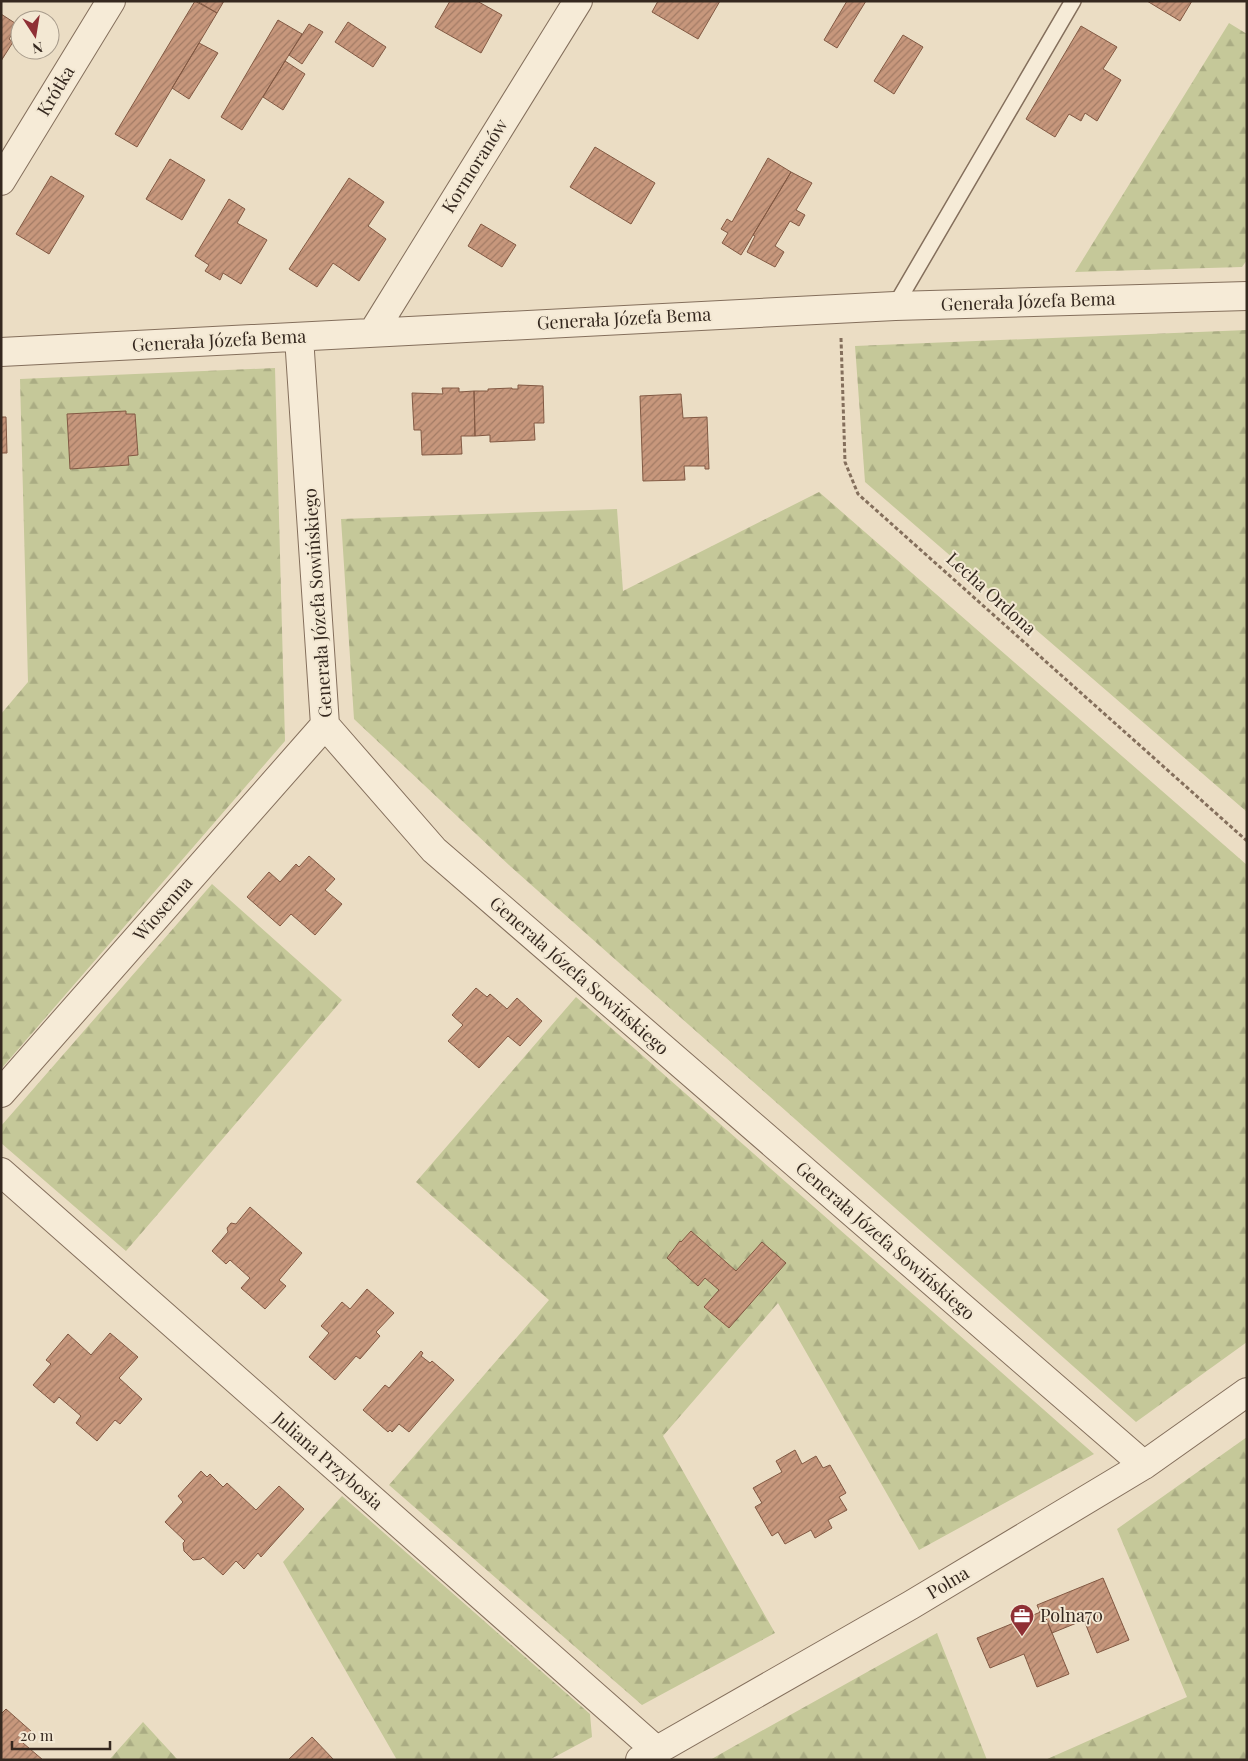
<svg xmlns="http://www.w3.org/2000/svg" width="1248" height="1761" font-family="'Playfair Display',serif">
	<defs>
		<pattern id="forest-firs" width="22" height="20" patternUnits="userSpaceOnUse" patternTransform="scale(1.25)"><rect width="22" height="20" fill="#c5c899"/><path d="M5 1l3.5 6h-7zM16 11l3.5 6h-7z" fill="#aaac83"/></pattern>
		<pattern id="building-hatch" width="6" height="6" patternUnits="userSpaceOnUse" patternTransform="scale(1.25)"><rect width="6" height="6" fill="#c7977c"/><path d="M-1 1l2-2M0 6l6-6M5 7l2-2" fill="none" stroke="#a27b65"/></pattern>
	</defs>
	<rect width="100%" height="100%" fill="#ebddc4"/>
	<path fill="url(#forest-firs)" d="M1229,23L1247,34V260L1242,267L1075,272Z
		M1247,330V812L865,482L855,346Z
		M275,368L285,741L1,1069V714L28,682L20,379Z
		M819,492L1247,865V1342L1136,1422L510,866L354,719L341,519L617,509L623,591Z
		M212,884L342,1000L126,1251L1,1143V1126Z
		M576,997L1094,1454L919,1550L778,1303L663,1436L775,1633L642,1705L389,1485L549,1300L416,1182Z
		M1247,1437V1760H1045L1187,1697L1117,1529Z
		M342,1496L590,1714L592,1737L549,1760H397L283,1562Z
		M937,1633L987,1760H710L731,1748Z
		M143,1722L178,1760H109Z"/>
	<path fill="url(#building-hatch)" stroke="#825943" d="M195,1L217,13L137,147L115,134Z
		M197,1H224L217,13Z
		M450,1H477L502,15L481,53L435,27Z
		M658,1H720L698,39L652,12Z
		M847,1H866L837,48L824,40Z
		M1147,1H1192L1180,21Z
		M1,14L18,25L9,39L13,42L1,61Z
		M278,20L302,34L242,130L221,117Z
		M348,22L386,47L373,67L335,42Z
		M309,24L323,32L302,64L289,55Z
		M1081,26L1117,47L1103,69L1121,80L1097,121L1085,113L1081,121L1069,114L1055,137L1026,119Z
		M903,35L923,47L894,94L874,81Z
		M199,43L218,53L189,99L172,88Z
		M285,61L305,74L283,110L263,97Z
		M595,147L655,183L631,224L570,187Z
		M768,158L791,172L741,255L722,243L728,233L721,229L727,219L732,222Z
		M170,159L205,180L182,220L146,199Z
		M791,172L812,183L796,210L805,215L799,226L790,221L775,246L784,252L775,267L747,252L755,236L753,235Z
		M51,176L84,196L49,254L16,234Z
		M349,178L384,202L368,226L386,239L359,281L333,263L317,287L289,269Z
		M229,199L245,209L237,223L267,240L241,284L223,273L220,280L205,271L209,265L195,256Z
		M481,224L516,245L502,267L468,246Z
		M518,385L543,386L544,423H534L535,440L490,442V435L475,436L474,391H488V389L512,388V389H518Z
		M442,388H459V392L474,391L475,436H461L462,454L422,455L421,430H414L412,393L443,394Z
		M681,394L683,418L707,417L709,469H705V466H684L685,480L643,481L640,396Z
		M126,411V414H135L138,455L128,456L129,465L70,469L67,414Z
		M1,417H6L7,453H1Z
		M309,856L335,879L325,890L342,904L315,935L291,914L280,926L247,897L269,872L280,882L296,864L299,867Z
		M476,988L487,997L490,994L507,1009L517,998L542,1021L520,1046L508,1036L479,1068L448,1041L463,1025L452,1015Z
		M250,1207L302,1253L279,1280L286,1286L265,1309L241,1288L250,1278L230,1260L226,1264L212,1251L228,1232L227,1228L231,1223L236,1224Z
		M691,1231L736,1271L762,1242L786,1263L729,1328L704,1307L719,1290L705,1278L698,1286L667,1258L680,1241L681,1242Z
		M367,1289L394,1313L376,1332L380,1336L360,1359L356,1356L335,1380L309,1357L329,1333L321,1326L342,1302L350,1309Z
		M110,1333L138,1357L119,1378L142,1399L120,1424L115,1420L97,1441L76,1423L81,1416L59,1397L54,1403L33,1385L51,1364L46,1360L68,1334L91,1355Z
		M421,1351L423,1353L421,1356L430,1363L432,1361L454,1380L409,1432L399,1424L392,1432L390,1430L388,1432L363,1410L385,1385L389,1388Z
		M795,1450L802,1464L816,1456L823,1468L830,1465L846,1493L839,1497L847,1510L828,1520L832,1528L815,1538L811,1530L785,1544L778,1532L772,1536L755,1507L762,1503L753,1488L782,1472L776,1461Z
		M201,1471L207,1477L210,1474L223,1487L227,1483L256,1510L279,1486L304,1509L261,1557L258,1553L244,1569L236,1561L223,1575L203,1557L201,1559L193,1560L184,1551L183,1543L185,1541L165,1522L183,1502L178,1496Z
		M1103,1578L1129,1640L1097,1653L1084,1620L1052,1633L1043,1611L1040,1612L1037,1605Z
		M1043,1611L1069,1674L1037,1687L1024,1654L990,1668L977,1638Z
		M6,1709L32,1732L23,1743L43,1760H1V1714Z
		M312,1737L334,1760H288Z"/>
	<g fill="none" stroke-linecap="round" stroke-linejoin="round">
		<defs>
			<path id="lane" d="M895,306L1073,1"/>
			<path id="street" d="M1,181L111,1
				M373,332L578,1
				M299,337L325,725L434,850L1144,1465
				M1,352L895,306L1247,296
				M1,1093L325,725
				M1,1172L656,1750
				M640,1760L911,1605L1144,1465L1247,1392"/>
		</defs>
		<use href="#lane" stroke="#846f5c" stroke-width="18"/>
		<use href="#street" stroke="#846f5c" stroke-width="30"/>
		<path stroke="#846f5c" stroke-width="3" stroke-dasharray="4 2.5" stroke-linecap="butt" d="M841,338L845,462L858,494L1247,841"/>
		<use href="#lane" stroke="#f6ebd7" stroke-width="15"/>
		<use href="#street" stroke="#f6ebd7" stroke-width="28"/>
	</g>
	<defs>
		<symbol id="office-pin" viewBox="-11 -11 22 30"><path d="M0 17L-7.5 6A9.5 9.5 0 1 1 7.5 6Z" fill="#8f3035" stroke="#f3e8d3"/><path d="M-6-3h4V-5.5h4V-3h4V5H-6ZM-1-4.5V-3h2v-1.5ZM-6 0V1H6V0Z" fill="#fff"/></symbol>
	</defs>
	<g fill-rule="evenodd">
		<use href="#office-pin" x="1008" y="1602" width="28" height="38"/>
	</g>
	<g text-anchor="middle" stroke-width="4" stroke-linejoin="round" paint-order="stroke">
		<g font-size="18" fill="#35281f" stroke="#f3e8d3">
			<text transform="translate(56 91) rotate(-59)" y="6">Krótka</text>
			<text transform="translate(475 166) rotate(-58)" y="6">Kormoranów</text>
			<text transform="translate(1028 302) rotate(-2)" y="6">Generała Józefa Bema</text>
			<text transform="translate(624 319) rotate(-3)" y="6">Generała Józefa Bema</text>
			<text transform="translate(219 341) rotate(-3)" y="6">Generała Józefa Bema</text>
			<text transform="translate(991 594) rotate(42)" y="6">Lecha Ordona</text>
			<text transform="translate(318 603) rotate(-94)" y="6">Generała Józefa Sowińskiego</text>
			<text transform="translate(163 909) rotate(-49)" y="6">Wiosenna</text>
			<text transform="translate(579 976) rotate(41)" y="6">Generała Józefa Sowińskiego</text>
			<text transform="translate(885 1241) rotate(41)" y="6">Generała Józefa Sowińskiego</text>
			<text transform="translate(328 1461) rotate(41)" y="6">Juliana Przybosia</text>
			<text transform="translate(948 1583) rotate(-31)" y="6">Polna</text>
		</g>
		<g font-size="18" fill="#35281f" stroke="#f3e8d3" text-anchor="start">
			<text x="1040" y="1622">Polna70</text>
		</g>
	</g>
	<rect width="1248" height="1761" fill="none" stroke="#35281f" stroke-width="5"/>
	<g transform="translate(35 35) rotate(168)"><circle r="24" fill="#f3e8d3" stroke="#a79b8b"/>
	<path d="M0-4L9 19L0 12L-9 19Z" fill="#8f3035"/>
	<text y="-8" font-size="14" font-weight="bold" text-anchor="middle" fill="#35281f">N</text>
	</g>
	<path d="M12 1741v8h98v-8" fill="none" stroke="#35281f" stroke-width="2.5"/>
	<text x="20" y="1741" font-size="15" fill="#35281f" stroke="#f3e8d3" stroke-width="4" paint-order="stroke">20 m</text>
</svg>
